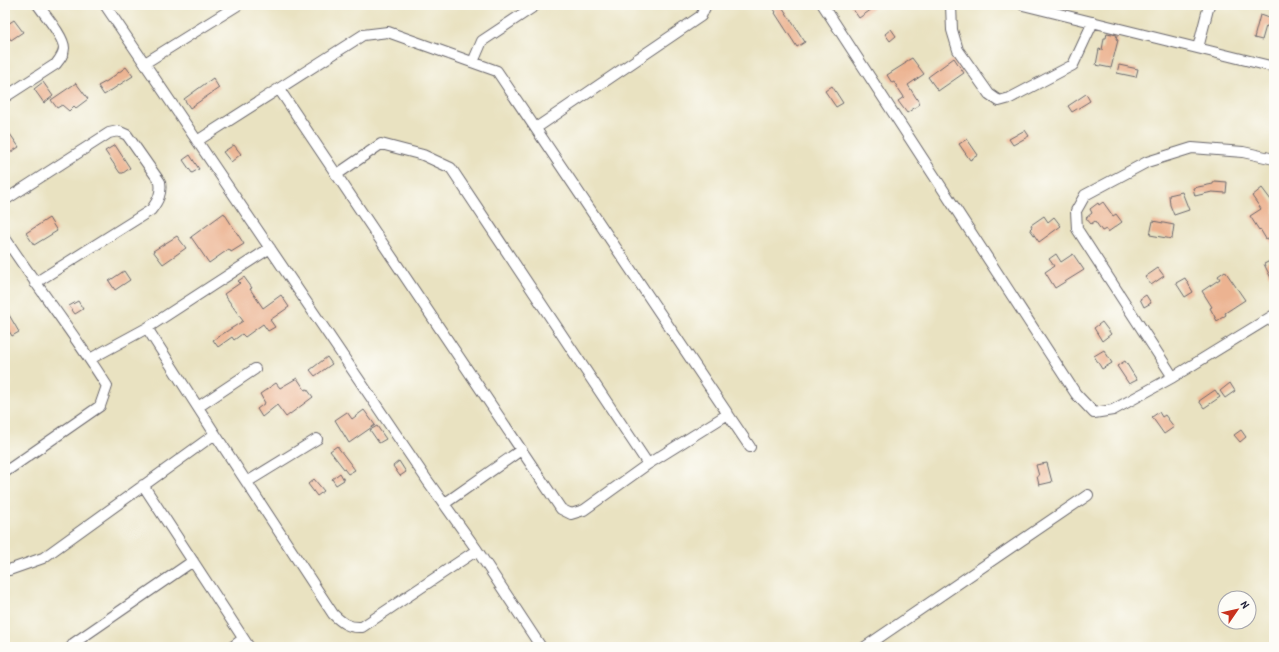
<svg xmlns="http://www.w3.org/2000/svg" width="1279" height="652" font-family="'Patrick Hand',sans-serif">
	<rect width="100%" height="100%" fill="#fdfcf7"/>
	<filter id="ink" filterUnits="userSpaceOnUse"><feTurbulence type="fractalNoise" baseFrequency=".025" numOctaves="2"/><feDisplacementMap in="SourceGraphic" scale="8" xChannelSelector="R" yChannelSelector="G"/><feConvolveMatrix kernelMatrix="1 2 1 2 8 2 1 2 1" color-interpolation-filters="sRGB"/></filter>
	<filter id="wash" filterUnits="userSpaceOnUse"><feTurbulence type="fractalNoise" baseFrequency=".012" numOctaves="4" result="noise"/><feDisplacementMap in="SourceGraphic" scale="16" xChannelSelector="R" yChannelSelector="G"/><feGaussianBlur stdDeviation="0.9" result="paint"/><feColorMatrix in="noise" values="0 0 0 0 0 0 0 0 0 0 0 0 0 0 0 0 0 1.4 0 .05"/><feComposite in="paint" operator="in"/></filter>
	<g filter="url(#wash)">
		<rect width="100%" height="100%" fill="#e9e2c1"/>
		<g id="blocks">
			<path fill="#ecb391" d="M771,5H781L805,42L797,47L775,13L776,12Z
				M850,5H878L859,18Z
				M1260,15L1274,20V28L1266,26L1262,40L1254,38Z
				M14,20L23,32L11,40L5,32V26Z
				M891,29L896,36L890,41L885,34Z
				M1107,33L1117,35L1116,39L1118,40L1111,68L1096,65L1099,49L1102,50L1104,38H1106Z
				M912,58L924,74L908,85L920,104L907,113L898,101L904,97L894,82L892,83L887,75L906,63L905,62Z
				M954,58L964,73L938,91L928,77Z
				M1119,65L1138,69L1136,77L1117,73Z
				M126,67L133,76L104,95L98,86L107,81Z
				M213,78L219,88L190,108L184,99Z
				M43,82L53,96L44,103L34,89Z
				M76,83L88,99L76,108L74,106L69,111L62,105L57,108L51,100Z
				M832,86L843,103L836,107L825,91Z
				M1086,94L1090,101L1072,112L1068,106Z
				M1025,130L1029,136L1013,145L1009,139Z
				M10,134L19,147L5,156V137Z
				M967,139L978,155L970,160L959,144Z
				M115,145L130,168L123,173H120L105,151Z
				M234,145L241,154L231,162L223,152Z
				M190,155L199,169L192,173L183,160Z
				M1214,181L1227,182L1226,193L1212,192L1195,196L1193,188L1213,184Z
				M1262,188L1274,204V247L1268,238L1266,239L1260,229L1259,230L1250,216L1261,209L1252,196Z
				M1182,192L1189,210L1174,215L1170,205L1169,195Z
				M1103,202L1113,216L1116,214L1122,222L1108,232L1106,229L1102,231L1095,221L1091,224L1086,218L1092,213L1090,209L1098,203L1099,205Z
				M224,213L244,244L231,252L229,249L209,263L191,237Z
				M1044,216L1048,222L1054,217L1061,226L1039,242L1030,229L1032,227L1031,225Z
				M49,218L57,231L34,245L26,233Z
				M1153,221L1174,225L1172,239L1150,235Z
				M177,236L186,248L163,264L153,251Z
				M1056,254L1061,262L1073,254L1084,270L1055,288L1045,272L1054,266L1049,259Z
				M1274,259V284L1264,264Z
				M1158,268L1164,276L1151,285L1145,277Z
				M124,271L130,280L115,290L109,281Z
				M1225,271L1245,300L1225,313L1226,315L1217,321L1210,308L1212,307L1202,291L1220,279L1218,276Z
				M244,277L252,288L250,289L263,308L281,295L289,307L270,320L275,327L268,331L263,324L245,337L242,334L234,340L232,337L218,347L213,340L243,321L224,294L240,283L238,281Z
				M1185,278L1193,292L1185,297L1176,283Z
				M1146,295L1151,303L1144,307L1140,299Z
				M78,301L83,309L75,314L69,306Z
				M5,308L19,332L12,336L5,324Z
				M1102,322L1111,334L1102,341L1094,328Z
				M1104,350L1112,363L1102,369L1094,356Z
				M327,357L332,364L315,376L310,370Z
				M1125,361L1137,380L1129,384L1117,366Z
				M297,378L305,390L307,389L313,397L286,417L277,405L262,417L257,409L265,403L260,394L276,383L280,388Z
				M1230,383L1235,391L1225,398L1220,391Z
				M1215,390L1220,397L1204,408L1199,401Z
				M364,410L375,425L349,443L335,420L347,412L352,419Z
				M1159,412L1162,417L1165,415L1174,427L1164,434L1152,417Z
				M377,426L386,439L379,443L370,430Z
				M1241,430L1246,437L1240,442L1234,435Z
				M337,446L355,470L348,474L330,451Z
				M399,461L406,472L400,476L393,466Z
				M1047,463L1052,482L1039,485L1037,476H1039L1036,465Z
				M340,473L344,480L336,485L332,479Z
				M314,479L324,491L317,496L308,484Z"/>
		</g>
	</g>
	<g filter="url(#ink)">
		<use href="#blocks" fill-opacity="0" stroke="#68656a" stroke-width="1"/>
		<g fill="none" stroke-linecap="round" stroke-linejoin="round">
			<defs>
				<path id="minor" d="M105,5L427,480L477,550L541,647
					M823,5L1076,394L1094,413L1113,410L1173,377L1274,315
					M951,5L952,30L958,50L989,94L999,101L1010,98L1073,65L1093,22
					M1023,5L1274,67
					M1198,48L1209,5
					M473,62L482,41L536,5
					M145,63L238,5
					M279,89L561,509L571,514L584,510L648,464L728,414
					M5,97L56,64C60,59 64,54 64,48C64,37 45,15 38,5
					M536,128L701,16L706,5
					M197,141L363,35L388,32L497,71L750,447
					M336,175L381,144L423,155L451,168L648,464
					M5,200L109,133L118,131L127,135L160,182C162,193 158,201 151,210L35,283
					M5,238C38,288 75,335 107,386L100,406L5,472
					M147,328L215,434L333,614C342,623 349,628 362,627L477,550
					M90,359L147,328L270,248
					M1173,377L1077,229L1076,211L1085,195L1147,162L1192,148L1243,152L1274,159
					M198,407L255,369
					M247,482L317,439
					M143,485L249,647
					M444,504L521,450
					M5,570H9L43,558L215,434
					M71,647L74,643L193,561
					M232,647L243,639
					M865,647L1088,495"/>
			</defs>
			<use href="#minor" stroke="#68656a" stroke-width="12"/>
			<use href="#minor" stroke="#fff" stroke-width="10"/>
		</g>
	</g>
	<rect width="1279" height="652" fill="none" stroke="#fdfcf7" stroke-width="20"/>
	<g transform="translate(1237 610) rotate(56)"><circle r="19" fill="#fdfcf7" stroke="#a5a5ac"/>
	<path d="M0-3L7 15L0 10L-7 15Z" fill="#c8321e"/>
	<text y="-6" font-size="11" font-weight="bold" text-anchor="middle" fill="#22223b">N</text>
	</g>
</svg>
